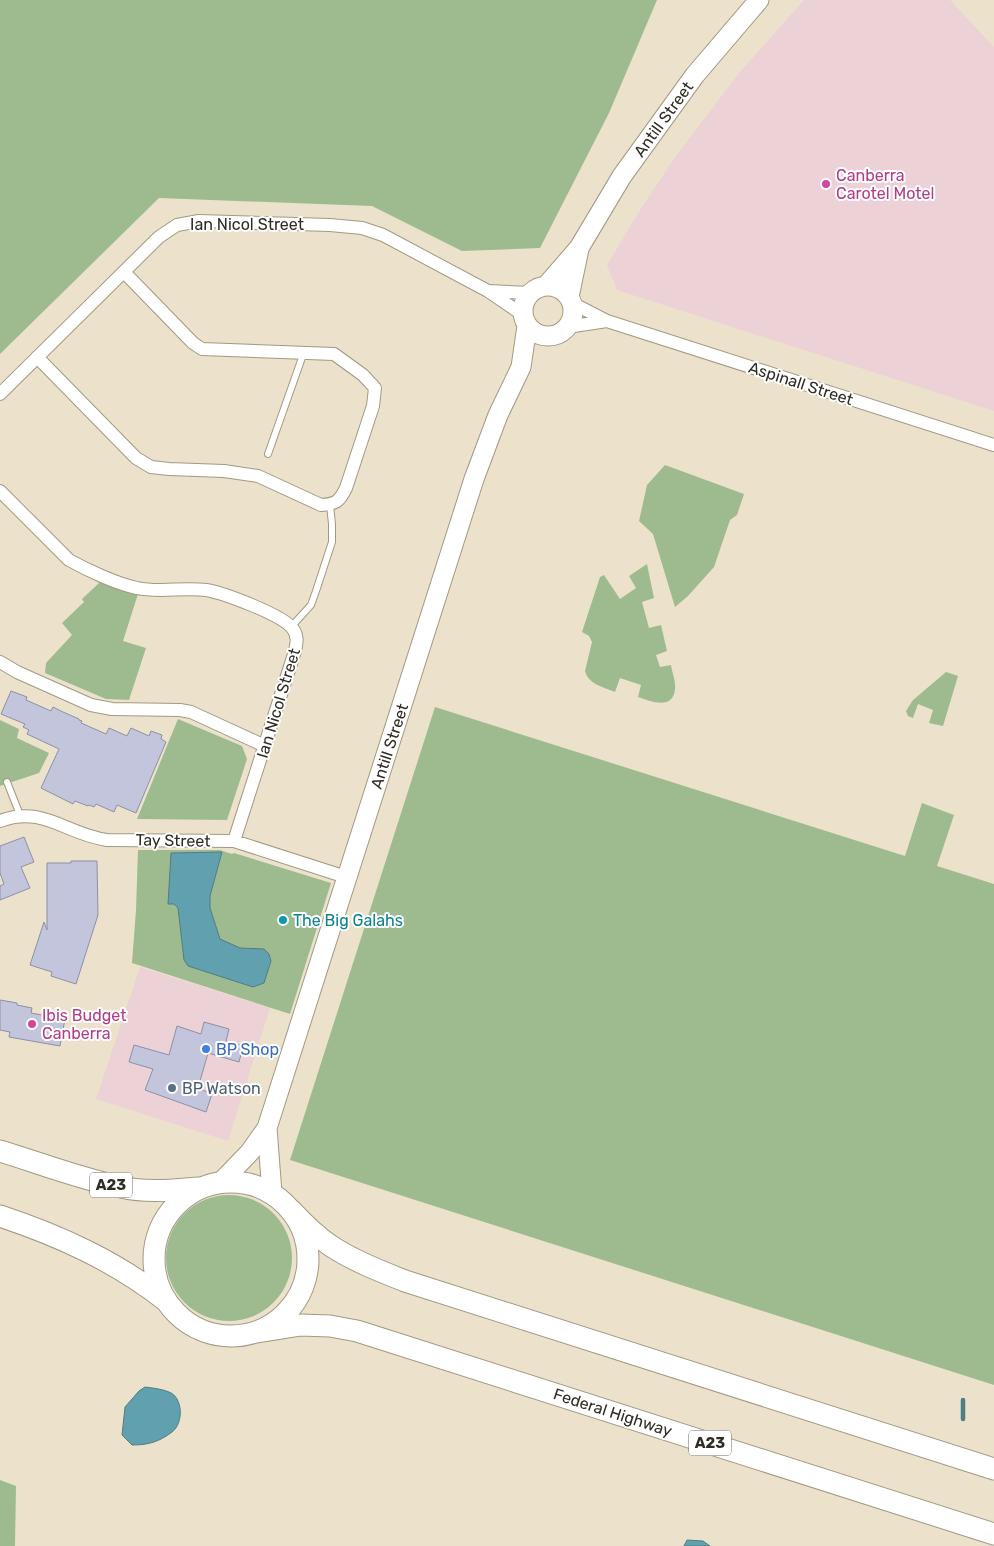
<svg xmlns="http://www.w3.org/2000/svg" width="994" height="1546" font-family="Rubik,sans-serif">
	<rect width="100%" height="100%" fill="#ece2cb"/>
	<path fill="#ecd1d7" d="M804,0H950L994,47V411L617,290L607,265L638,213L676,156L739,73Z
		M140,967L270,1008L228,1141L96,1099Z"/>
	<path fill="#9ebb90" d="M0,0H657L609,113L540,248L462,251L372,206L159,198L0,354Z
		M665,465L744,494L737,515L730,520L714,567L688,596L675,607L653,534L639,521L647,485Z
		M647,564L654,598L642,602L649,628L661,625L667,651L656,655L660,667L671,665C672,672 676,682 675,689C673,711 650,701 638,697L641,685L620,678L615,692C603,687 588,684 585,671L592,642L589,636L582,632L600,577L604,575L620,599L636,588L629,576Z
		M94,579L138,594L123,641L146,648L129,700L106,699L45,673L46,663L72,635L62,623L84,602L82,599L99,583Z
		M946,672L958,676L943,726L929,723L933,710L918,704L913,718L908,716L906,711L913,700Z
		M435,707L905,856L922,803L954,815L937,866L994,884V1385L290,1160Z
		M178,719L242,746L247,759L227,820L137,819Z
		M0,720L19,729L17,738L49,753L39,773L0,786Z
		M138,850H220L232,854L234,853L331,883L290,1014L132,963L136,910Z
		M166 1258a63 63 0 1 1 126 0a63 63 0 1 1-126 0Z
		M0,1480L16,1486L15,1546H0Z"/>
	<path fill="#60a0af" stroke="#517d85" d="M222,852L210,896V908L220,939L240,948L264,949L269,954L271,961L264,983L253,987L188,966L184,960L178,908L174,904H168L171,853Z
		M145,1387C153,1388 162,1389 169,1392C183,1397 184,1423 172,1432C159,1442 148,1445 132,1445L122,1435L125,1407L139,1391Z
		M687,1540L703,1541L710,1546H684Z"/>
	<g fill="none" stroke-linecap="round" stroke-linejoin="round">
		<path stroke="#517d85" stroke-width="4.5" d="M963,1419V1400"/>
	</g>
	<path fill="#c2c5dc" stroke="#8d8fa5" d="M11,691L27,697L26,700L51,711L53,707L63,712L79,719V720L82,721L81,723L106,734L109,728L127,736L131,728L149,736L151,731L162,735L161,739L166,742L136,813L117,805L114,812L96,804L94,807L89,805L88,806L75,801L73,804L41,788L59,749L27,734L29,730L23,727L25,724L1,714Z
		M24,837L34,862L21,867L30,888L0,900V886L4,884L0,873V846Z
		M71,861H97L98,915L76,984L51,976L52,972L30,965L44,922L47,930V863H71Z
		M0,1000L17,1003V1005L32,1008L31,1013L65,1019L60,1046L9,1037L10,1032L0,1030Z
		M204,1022L229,1029L226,1041L243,1046L239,1062L208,1053L198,1088L212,1094L206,1112L145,1090L153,1069L129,1062L134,1045L169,1055L177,1026L201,1034Z"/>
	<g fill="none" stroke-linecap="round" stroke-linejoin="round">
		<defs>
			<path id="service" d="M268,454L304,352
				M291,627L311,605L316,591L332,542V524L330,505
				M7,782L20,815"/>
			<path id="minor" d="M488,291L530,293
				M572,303L607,321L994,445
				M567,327L607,321
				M37,357L136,458L151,467L169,469L224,471L258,476L321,505C336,504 339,502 346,488L373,406L375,388L363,375L334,354L202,349L193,343L124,272
				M0,394L159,237L177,225L199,221L330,225L362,228L383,235L488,291L523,315
				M0,491L69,560C87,570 117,584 137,588C159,593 183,587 206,590C224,593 283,615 293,629C298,636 297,643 295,651L234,841
				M0,662L17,672L91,705L112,709L180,710L191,712L265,746
				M0,821C44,805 65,834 107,840L234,841L346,877"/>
			<path id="secondary" d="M523 311a25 25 0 1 1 50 0a25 25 0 1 1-50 0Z
				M546,286L579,248L622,176L695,75L759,0
				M569,297L579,249
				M267,1128L272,1193
				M221,1182L250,1152L267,1128L474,479L498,415L521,367L527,326"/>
			<path id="trunk" d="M0,1151C40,1163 80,1179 121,1187C147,1193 172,1190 198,1188
				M154 1259a77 77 0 1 1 154 0a77 77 0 1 1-154 0Z
				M291,1210C303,1223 316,1236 331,1246C354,1261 380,1271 405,1281L994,1469
				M0,1216C60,1236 115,1261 165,1300
				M257,1332L301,1325L330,1326L357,1331L994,1534"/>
		</defs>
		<use href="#service" stroke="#a29984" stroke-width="8"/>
		<use href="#minor" stroke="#a29984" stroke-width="14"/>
		<use href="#secondary" stroke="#a29984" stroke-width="21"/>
		<use href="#trunk" stroke="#a29984" stroke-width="23"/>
		<use href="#service" stroke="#fff" stroke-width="6"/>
		<use href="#minor" stroke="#fff" stroke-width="12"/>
		<use href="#secondary" stroke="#fff" stroke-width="19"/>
		<use href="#trunk" stroke="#fff" stroke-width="21"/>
	</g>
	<g fill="#d1479c" stroke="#fff" stroke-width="2">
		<circle cx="826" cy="184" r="5"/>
		<circle cx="32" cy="1024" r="5"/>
	</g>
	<circle fill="#0f9aa8" stroke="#fff" stroke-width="2" cx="283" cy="920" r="5"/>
	<circle fill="#3f7fe0" stroke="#fff" stroke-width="2" cx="206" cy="1049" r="5"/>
	<circle fill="#5c6f8a" stroke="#fff" stroke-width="2" cx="172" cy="1088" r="5"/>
	<g text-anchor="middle" stroke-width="4" stroke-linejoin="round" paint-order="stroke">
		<g fill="#fff" stroke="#6d6b65" stroke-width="1">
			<rect x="90" y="1172.5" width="42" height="25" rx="4"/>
			<rect x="689" y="1430.5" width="42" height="25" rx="4"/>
		</g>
		<g font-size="15" font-weight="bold" fill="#2f2c23">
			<text x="111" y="1190">A23</text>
			<text x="710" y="1448">A23</text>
		</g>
		<g font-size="16" fill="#2f2c23" stroke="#fff">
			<text transform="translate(663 119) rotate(-54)" y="6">Antill Street</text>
			<text x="247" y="230">Ian Nicol Street</text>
			<text transform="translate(801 383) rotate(18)" y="6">Aspinall Street</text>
			<text transform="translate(278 703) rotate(-73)" y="6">Ian Nicol Street</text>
			<text transform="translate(389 746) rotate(-72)" y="6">Antill Street</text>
			<text transform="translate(173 840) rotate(1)" y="6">Tay Street</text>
			<text transform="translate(613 1412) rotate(18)" y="6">Federal Highway</text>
		</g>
		<g font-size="16" fill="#b23c85" stroke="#fff" text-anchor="start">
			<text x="836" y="181">Canberra<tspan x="836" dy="18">Carotel Motel</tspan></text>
			<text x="42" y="1021">Ibis Budget<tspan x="42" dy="18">Canberra</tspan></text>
		</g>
		<g font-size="16" fill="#0d838f" stroke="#fff" text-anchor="start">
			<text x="293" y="926">The Big Galahs</text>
		</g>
		<g font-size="16" fill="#366cbe" stroke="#fff" text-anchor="start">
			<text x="216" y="1055">BP Shop</text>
		</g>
		<g font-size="16" fill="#4e5e75" stroke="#fff" text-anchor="start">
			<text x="182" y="1094">BP Watson</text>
		</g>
	</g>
</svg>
